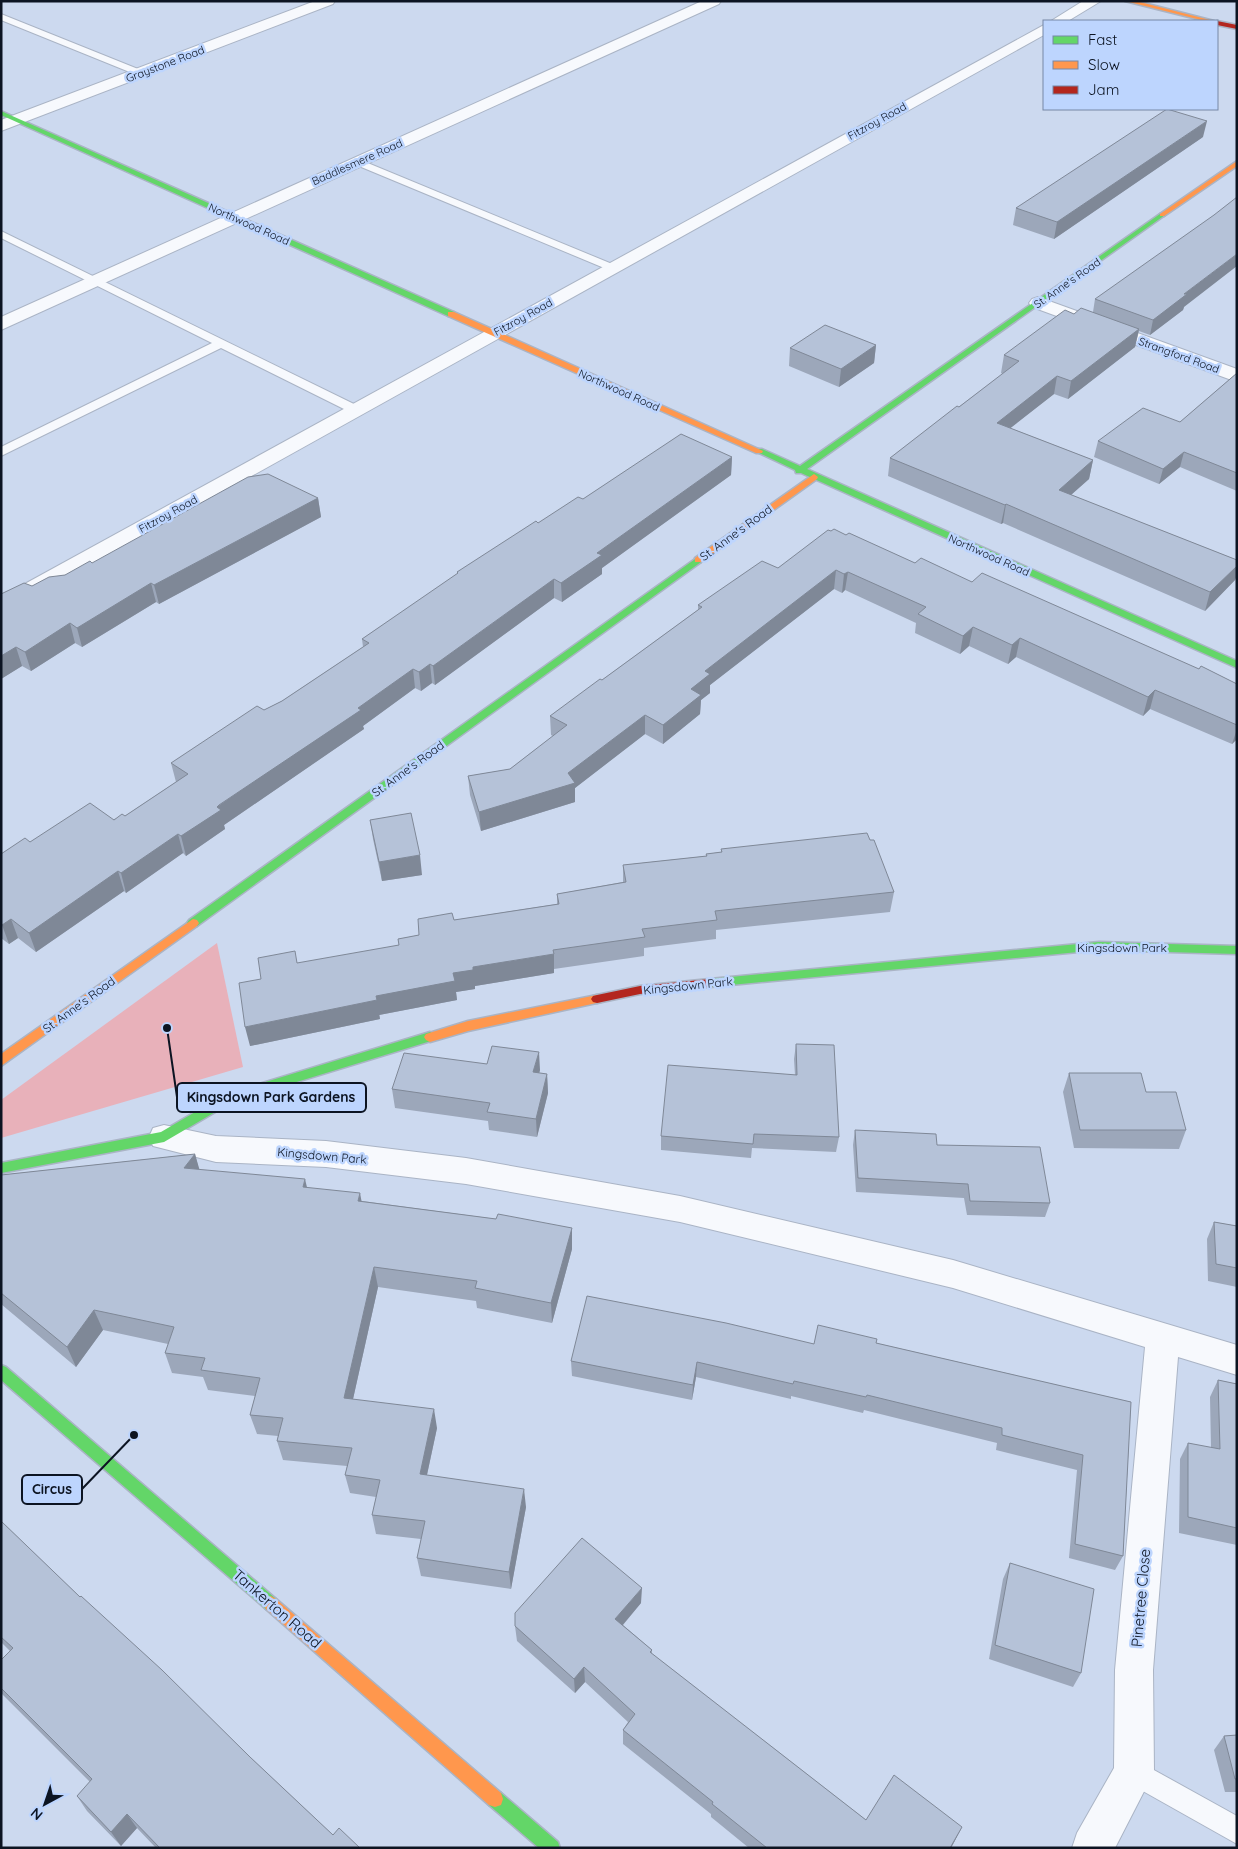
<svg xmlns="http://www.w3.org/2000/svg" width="1238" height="1849" font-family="Quicksand,sans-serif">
	<rect width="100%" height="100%" fill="#ccd9ef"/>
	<path fill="#e8b1ba" d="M217,943L243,1067L1,1138V1100Z"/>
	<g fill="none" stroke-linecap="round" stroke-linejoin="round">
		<defs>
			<path id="lane" d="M1,14L143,71L145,73L143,75H137L1,20Z
				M358,159L617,266L619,268L617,270H609L354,164L353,162L354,160Z
				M1,231L360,407L362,410L356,414L352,413L221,348L1,456V447L212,343L1,238Z
				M1134,1759L1237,1816V1844L1125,1781L1121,1772L1125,1763Z"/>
			<path id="street" d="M315,1H335L333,4L1,131V120Z
				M702,1H721L719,4L1,330V317Z
				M1083,1H1101L1068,21H1051Z
				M1044,25V35L9,611L1,613V597Z
				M1038,297L1237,369V382L1032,307L1029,303L1032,299Z
				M164,1125L216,1136L326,1141L466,1158L680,1196L953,1260L1237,1345V1375L1178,1357L1153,1670L1154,1772L1115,1848H1072L1077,1833L1114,1768L1115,1670L1145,1347L953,1288L680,1222L466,1184L326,1167L216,1162L153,1146L149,1137L153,1128Z"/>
			<path id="fast" d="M1,111L454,312L455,314L448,316L1,115Z
				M1160,214L1165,215L807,469L1237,661V668L801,473H796L795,470L755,451L756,449H762L800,466Z
				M698,557L701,558V562L197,926H189L187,923L189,920Z
				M1099,942L1237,946V954L1099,950L710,987L706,986L704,983L706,980L710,979Z
				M430,1032L434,1034L436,1037L434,1040L234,1101L164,1142L1,1173V1163L161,1132L226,1094Z
				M1,1365L6,1367L276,1599L279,1604L276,1609L271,1612L266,1609L1,1380Z
				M495,1791L501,1793L558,1842L560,1848H539L489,1805L487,1799L489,1793Z"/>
			<path id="slow" d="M1125,1H1136L1214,21H1205Z
				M1237,161V166L1164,216H1160V214Z
				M448,312H454L763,451L762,453H756L448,316Z
				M814,474L818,477L817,479L701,562H695V558Z
				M193,919L197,920L199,923L197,926L1,1066V1054Z
				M597,995L601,996L603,999L601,1002L468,1031L430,1042L426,1040L424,1037L426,1034L468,1021Z
				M271,1596L276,1599L501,1793L503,1799L501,1805L495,1807L489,1805L266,1609L263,1604L266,1599Z"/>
			<path id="jam" d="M1217,21L1237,25V29L1217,25Z
				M710,979L714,980L716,983L714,986L710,987L640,994L597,1003L593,1002L591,999L593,996L597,995L640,986Z"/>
		</defs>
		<use href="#lane" stroke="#aab4c5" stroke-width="2"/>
		<use href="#street" stroke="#aab4c5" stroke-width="2"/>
		<use href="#fast" stroke="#aab4c5" stroke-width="3"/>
		<use href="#slow" stroke="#aab4c5" stroke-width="3"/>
		<use href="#jam" stroke="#aab4c5" stroke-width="3"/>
		<use href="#lane" fill="#f7f9fd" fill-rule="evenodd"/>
		<use href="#street" fill="#f7f9fd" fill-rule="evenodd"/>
		<use href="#fast" fill="#63d668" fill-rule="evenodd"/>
		<use href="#slow" fill="#ff974d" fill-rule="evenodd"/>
		<use href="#jam" fill="#b3261e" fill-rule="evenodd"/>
	</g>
	<path fill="#9ca7ba" d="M1203,137L1054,239L1013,225L1016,208Z
		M1095,299L1184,307L1183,310L1150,335L1139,331L1135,347L1068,399L1054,394L1010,428L1093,460L1089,479L1071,495L1237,560V575L1235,580L1205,611L1003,523L1001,524L888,476L890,458L1003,374L1001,373L1004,355L1074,314L1093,312Z
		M876,345L874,363L839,387L789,366L790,348Z
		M1237,373V491L1180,467L1159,484L1094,457L1098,441L1180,422Z
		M732,457L731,475L602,568V574L562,602L554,598L435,685L432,683L421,691L415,688L363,726L364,729L224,825L225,829L186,856L183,853L126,893L124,891L36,952L18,938L9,944L1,938V854L30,842L125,816L176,782L171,763L264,710L282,701L363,647L362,639L457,575V572L538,523L583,499Z
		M318,498L321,517L159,604L156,602L82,647L75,643L31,671L22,666L1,679V594L32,586L65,575L92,563Z
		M831,531L846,535L915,563L972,582L1237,684V739L1232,744L1150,709L1143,716L1016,657L1008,664L969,646L960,654L915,633L916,623L845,590L842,593L834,589L710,685V693L701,700L700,714L663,744L645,734L575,788V802L481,831L470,795L468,776L510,769L553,736L551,735L550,716L602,680L698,610V605L778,568Z
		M370,820L422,875L382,881L373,839Z
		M870,840L894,892L890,912L716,930V939L644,948V956L554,969V973L475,986V989L456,992L457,1000L379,1015L380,1019L250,1046L261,979L399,945L398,939L419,935L454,920L557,904V894L623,882V865L706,856V854L721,852V849Z
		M796,1044L839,1137L836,1152L752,1148L751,1158L661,1150V1136L795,1075L794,1059Z
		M487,1064L540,1070L539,1073L547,1074L548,1093L537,1137L489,1130L488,1121L395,1108L392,1089Z
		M1069,1073L1146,1092L1186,1130L1179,1149L1074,1148L1063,1092Z
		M855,1130L937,1145L1050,1203L1045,1217L967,1215L964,1198L856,1192L853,1145Z
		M195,1154L199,1170L307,1188L362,1201L496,1219L572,1228V1249L552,1323L477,1308L476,1301L378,1287L353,1399L437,1428L427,1475L526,1507L511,1589L421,1576L417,1558L421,1539L376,1534L372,1515L376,1497L350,1493L345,1475L347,1466L283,1460L277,1441L278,1436L257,1434L250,1415L255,1396L208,1390L203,1377L172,1373L165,1353L168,1344L103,1330L76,1367L1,1304V1175Z
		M1214,1222L1237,1226V1287L1208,1281L1207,1239Z
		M876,1343L1131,1402L1123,1556L1115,1570L1069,1558L1077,1470L996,1450L997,1443L864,1410L863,1413L791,1396V1399L696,1377L692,1400L572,1376L571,1361L814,1344Z
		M1218,1380L1237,1384V1545L1179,1533L1180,1459L1188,1443L1211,1448L1210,1397Z
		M1,1521L80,1597L333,1835L360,1848H156L137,1828L121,1846L87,1811L77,1796L90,1782L1,1693V1660L10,1651L1,1642Z
		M1010,1563L1081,1673L1073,1687L989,1659L1003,1579Z
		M641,1603L623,1625L652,1650V1654L866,1820L962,1827L951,1848H749L711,1817V1814L623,1744V1730L628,1722L585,1682L575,1693L517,1641L515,1626Z
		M1237,1735V1792H1225L1214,1750L1224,1736Z"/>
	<path fill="#7f8897" d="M1207,121L1203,137L1054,239L1057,222Z
		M1237,254V266L1184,307L1183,310L1150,335L1153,320L1184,294Z
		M1139,329L1135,347L1068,399L1071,381Z
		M876,345L874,363L839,387L841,369Z
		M1057,376L1054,394L994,441L997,423Z
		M1184,452L1180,467L1159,484L1163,469Z
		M732,457L731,475L602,568V574L562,602L561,583L597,553Z
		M1093,460L1089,479L1055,509L1059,490Z
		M318,498L321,517L159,604L154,585Z
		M1006,504L1003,523L1001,524L1005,505Z
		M1237,566V575L1235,580L1205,611L1210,592Z
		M836,570L834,589L710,685V693L701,700L700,714L663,744V725L705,671Z
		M848,572L845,590L842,593L844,574Z
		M554,579V598L435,685L433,666Z
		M151,583L156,602L82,647L77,628Z
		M70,623L75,643L31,671L25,652Z
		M973,627L969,646L960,654L963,636Z
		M1020,638L1016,657L1008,664L1012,645Z
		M16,647L22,666L1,679V656Z
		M430,664L432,683L421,691L419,672Z
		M413,669L415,688L363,726L364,729L224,825L225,829L186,856L181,836L217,807L358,708Z
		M1155,690L1150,709L1143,716L1148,697Z
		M645,715V734L575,788V802L481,831L479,812L568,773Z
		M1237,729V739L1232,744Z
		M178,834L183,853L126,893L121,873Z
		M420,855L422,875L382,881L379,862Z
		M118,871L124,891L36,952L29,933Z
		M11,919L18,938L9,944L2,925Z
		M554,954V973L475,986V989L456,992L457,1000L379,1015L376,996L453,973L473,967Z
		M377,1000L380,1019L250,1046L245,1027Z
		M539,1052L540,1070L534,1091L533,1072Z
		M547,1074L548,1093L537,1137L536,1119Z
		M195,1154L201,1175L184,1168Z
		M305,1179L310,1200L303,1187Z
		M360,1193L364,1214L358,1201Z
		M572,1228V1249L552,1323L551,1303Z
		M374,1267L378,1287L349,1417L344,1398Z
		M94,1310L103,1330L76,1367L67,1347Z
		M697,1362L696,1377L692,1400L693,1385Z
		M434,1409L437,1428L423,1493L420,1474Z
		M524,1489L526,1507L511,1589L509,1572Z
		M642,1588L641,1603L615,1634V1619Z
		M584,1667L585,1682L575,1693L574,1679Z
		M127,1814L137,1828L121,1846L111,1832Z
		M962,1827L951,1848H950Z"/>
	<path fill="#b5c2d8" stroke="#7f8897" d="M1167,109L1207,121L1057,222L1016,208Z
		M1237,197V254L1184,294H1187L1153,320L1095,299L1214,215Z
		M1081,308L1139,329L1071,381L1057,376L997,423L1093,460L1059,490L1237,560V566L1210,592L1006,504L1005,505L890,458L957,406L959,407L1019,361L1004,355L1065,310L1074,314Z
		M825,325L876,345L841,369L790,348Z
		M1237,373V473L1184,452L1163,469L1098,441L1143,408L1180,422Z
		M681,434L732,457L597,553L602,555L561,583L554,579L433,666L430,664L419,672L413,669L358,708L361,710L219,805L217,807L221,810L181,836L178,834L121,873L118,871L29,933L11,919L2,925H1V854L25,838L30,842L90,803L114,820L122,814L125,816L188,774L171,763L257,706L264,710L282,701L369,643L362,639L458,573L457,572L536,521L538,523L578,497L583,499Z
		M268,474L318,498L154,585L151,583L77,628L70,623L25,652L16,647L1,656V594L24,583L32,586L49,577L65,575L90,561L92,563L248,477Z
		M834,529L846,535L849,533L915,563L921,558L972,582L982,573L1199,669L1201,666L1237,684V725L1155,690L1148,697L1020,638L1012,645L973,627L963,636L918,614L926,607L848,572L844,574L836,570L705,671L710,674L691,689L701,695L663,725L645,715L568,773L575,783L479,812L468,776L510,769L567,725L550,716L600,679L602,680L702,607L698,605L762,561L778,568L828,530L831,531Z
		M411,813L420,855L379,862L370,820Z
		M867,833L870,840H874L894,892L715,911L717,920L642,929L645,937L553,950L554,954L473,967V970L453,973L455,981L376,996L377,1000L245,1027L239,983L261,979L258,958L295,951L297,963L399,945L398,939L419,935L418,919L452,913L454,920L559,904L557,894L626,882L623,865L707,856L706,854L722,852L721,849Z
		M796,1044L834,1045L839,1137L754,1134L753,1144L661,1136L668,1065L797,1075Z
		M492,1046L539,1052L533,1072L547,1074L536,1119L487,1112L490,1103L392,1089L404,1053L487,1064Z
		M1069,1073H1141L1146,1092H1176L1186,1130H1080Z
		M855,1130L936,1134L937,1145L1040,1147L1050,1203L970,1201L968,1184L858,1178Z
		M195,1154L184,1168L305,1179L303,1187L360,1193L358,1201L496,1219L498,1214L572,1228L551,1303L475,1288L477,1281L374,1267L344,1398L434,1409L420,1474L524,1489L509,1572L417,1558L425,1521L372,1515L380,1480L345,1475L352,1448L277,1441L283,1418L250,1415L260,1378L201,1370L205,1358L165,1353L174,1327L94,1310L67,1347L1,1293V1175Z
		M1214,1222L1237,1226V1268L1216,1264Z
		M587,1296L726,1323L814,1344L818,1325L877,1339L876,1343L1131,1402L1123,1556L1075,1544L1083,1455L1002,1435V1428L867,1395L866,1397L794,1381L793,1384L697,1362L693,1385L571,1361Z
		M1218,1380L1237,1384V1528L1188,1517V1443L1220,1449Z
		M1,1521L80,1597L81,1596L162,1670L250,1757L333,1835L339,1828L360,1848H160L127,1814L111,1832L77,1796L92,1779L1,1688V1660L13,1648L1,1637Z
		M582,1538L642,1588L615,1619L652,1650L650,1652L866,1820L894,1775L962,1827L950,1848H767L712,1804L713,1802L623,1730L635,1714L584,1667L574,1679L515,1626V1613Z
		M1010,1563L1094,1589L1081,1673L995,1645Z
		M1237,1735V1779H1235L1224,1736Z"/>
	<g text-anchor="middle" stroke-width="5" stroke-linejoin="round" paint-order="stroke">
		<g font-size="11" fill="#0c1422" stroke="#bdd5fe">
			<text transform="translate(165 64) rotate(-21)" y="4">Graystone Road</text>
			<text transform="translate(877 121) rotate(-29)" y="4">Fitzroy Road</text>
			<text transform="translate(357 162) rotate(-24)" y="4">Baddlesmere Road</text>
			<text transform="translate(249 224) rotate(24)" y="4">Northwood Road</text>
			<text transform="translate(1067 283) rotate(-35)" y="4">St. Anne's Road</text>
			<text transform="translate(523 317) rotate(-29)" y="4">Fitzroy Road</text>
			<text transform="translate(1179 355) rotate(20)" y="4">Strangford Road</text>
			<text transform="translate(619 390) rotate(24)" y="4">Northwood Road</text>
			<text transform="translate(168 514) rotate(-29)" y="4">Fitzroy Road</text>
			<text transform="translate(989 555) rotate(24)" y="4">Northwood Road</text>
		</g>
		<g font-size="12" fill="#0c1422" stroke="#bdd5fe">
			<text transform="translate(736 533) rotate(-36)" y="4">St. Anne's Road</text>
			<text transform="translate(408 769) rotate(-36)" y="4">St. Anne's Road</text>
			<text x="1122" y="952">Kingsdown Park</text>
			<text transform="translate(688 986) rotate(-6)" y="4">Kingsdown Park</text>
			<text transform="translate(79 1005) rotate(-36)" y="4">St. Anne's Road</text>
			<text transform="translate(322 1156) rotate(5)" y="4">Kingsdown Park</text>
		</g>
		<g font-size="15" fill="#0c1422" stroke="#bdd5fe">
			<text transform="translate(1141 1598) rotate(-85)" y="5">Pinetree Close</text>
			<text transform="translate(277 1609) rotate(41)" y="5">Tankerton Road</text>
		</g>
	</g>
	<path fill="none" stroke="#0c1422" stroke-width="2" d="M167 1028L177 1097M134 1435L82 1489"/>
	<g fill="#0c1422" stroke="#bdd5fe" stroke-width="2">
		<circle cx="167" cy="1028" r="5"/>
		<circle cx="134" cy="1435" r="5"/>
	</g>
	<g fill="#bdd5fe" stroke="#0c1422" stroke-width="2">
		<rect x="177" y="1083" width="189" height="29" rx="5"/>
		<rect x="22" y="1475" width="60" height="29" rx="5"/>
	</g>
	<g font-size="14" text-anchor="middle" font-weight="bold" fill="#0c1422">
		<text x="271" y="1102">Kingsdown Park Gardens</text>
		<text x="52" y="1494">Circus</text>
	</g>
	<rect width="1238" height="1849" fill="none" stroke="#0c1422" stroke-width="5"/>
	<rect x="1043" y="20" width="175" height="90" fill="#bdd5fe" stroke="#7688a6"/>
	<rect x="1053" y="36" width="25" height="8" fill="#63d668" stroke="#7688a6"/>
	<text x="1088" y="45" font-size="15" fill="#0c1422">Fast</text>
	<rect x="1053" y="61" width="25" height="8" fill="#ff974d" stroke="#7688a6"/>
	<text x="1088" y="70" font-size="15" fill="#0c1422">Slow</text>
	<rect x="1053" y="86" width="25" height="8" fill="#b3261e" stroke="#7688a6"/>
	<text x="1088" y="95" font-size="15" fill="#0c1422">Jam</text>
	<g transform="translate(45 1804) rotate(220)" stroke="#bdd5fe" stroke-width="4" paint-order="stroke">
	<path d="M0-4L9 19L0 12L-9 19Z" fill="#0c1422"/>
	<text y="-8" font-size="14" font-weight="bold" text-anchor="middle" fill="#0c1422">N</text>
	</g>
</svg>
